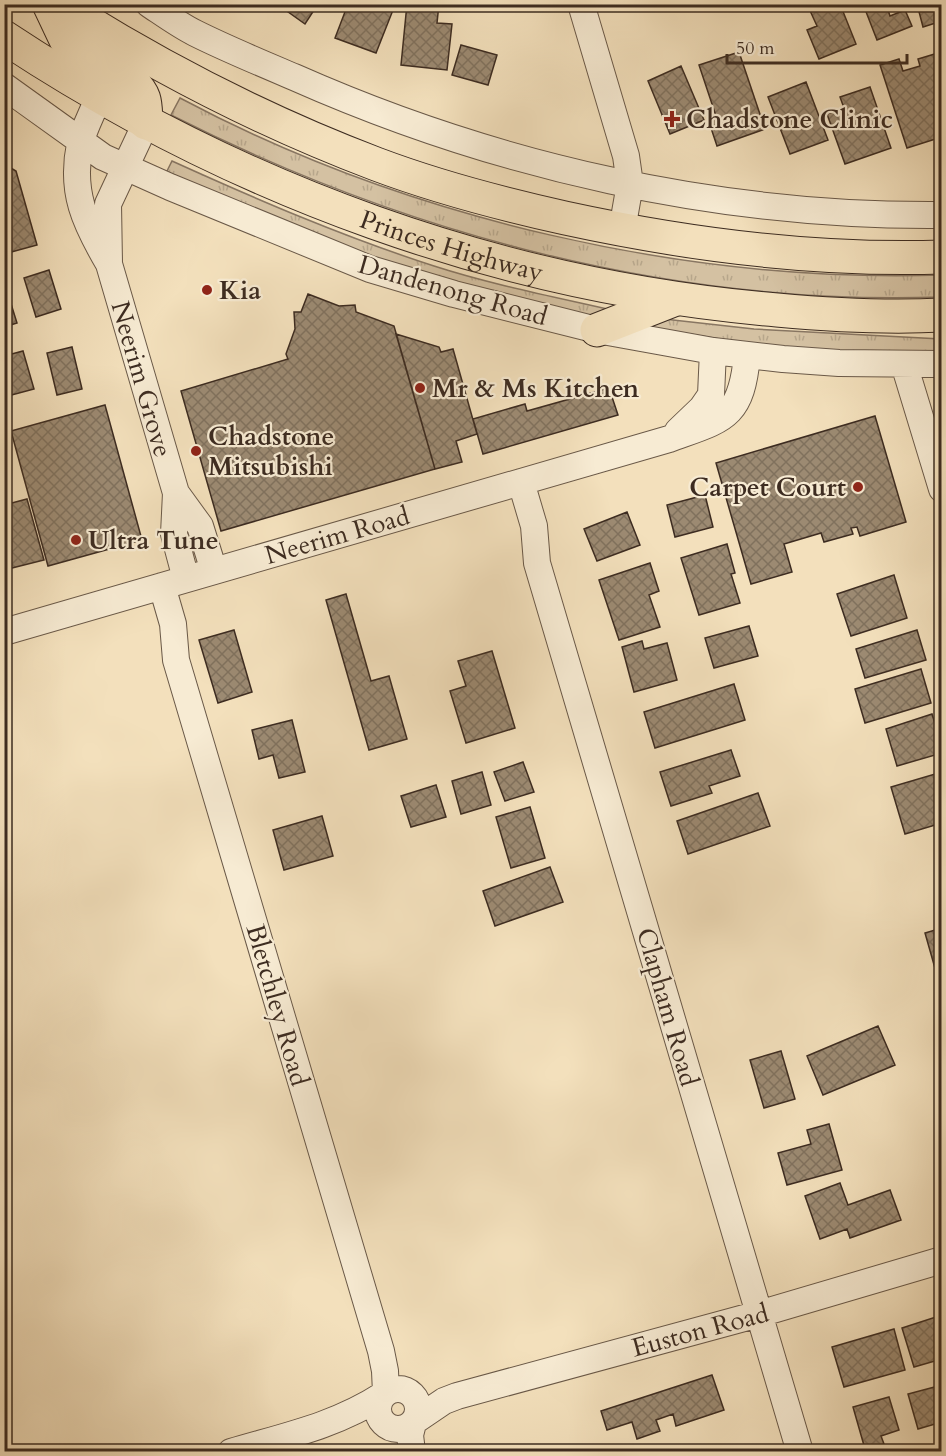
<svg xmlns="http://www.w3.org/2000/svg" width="946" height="1456" font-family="Cardo,serif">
	<defs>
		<pattern id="grass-tufts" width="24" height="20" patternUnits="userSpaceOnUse" patternTransform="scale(1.5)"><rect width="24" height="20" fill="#d4c1a2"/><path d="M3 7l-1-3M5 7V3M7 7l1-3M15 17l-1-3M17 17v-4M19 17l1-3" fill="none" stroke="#b7a68b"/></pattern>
		<pattern id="building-cross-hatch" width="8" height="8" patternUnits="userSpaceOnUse" patternTransform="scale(1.5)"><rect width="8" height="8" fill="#9c8a72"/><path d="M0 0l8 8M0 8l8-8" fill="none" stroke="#80715d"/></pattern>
	</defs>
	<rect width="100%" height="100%" fill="#f3e0bc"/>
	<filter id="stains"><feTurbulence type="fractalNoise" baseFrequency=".00333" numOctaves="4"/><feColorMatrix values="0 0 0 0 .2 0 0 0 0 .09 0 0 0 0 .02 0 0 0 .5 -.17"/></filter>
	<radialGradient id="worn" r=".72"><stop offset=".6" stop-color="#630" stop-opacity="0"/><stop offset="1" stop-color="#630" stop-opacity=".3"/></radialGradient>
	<path fill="url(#grass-tufts)" stroke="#887662" stroke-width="1.5" d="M180,98C407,219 685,283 941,275V297C674,306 408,235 171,115Z
		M172,161C258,200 344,237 434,266C493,285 555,297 616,311L594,317L405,270L165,175Z
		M664,319L754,329L941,339V354L878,355L750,344L641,326Z"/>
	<path fill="url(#building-cross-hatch)" stroke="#3d2c21" stroke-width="1.5" d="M277,4H318L305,24Z
		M348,4H378L393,10L376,53L335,38Z
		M407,4H439L437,23L452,24L447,70L401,65Z
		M807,4H840L856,44L819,59L807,30L817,26Z
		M863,4H886L890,16L905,10L912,26L877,40Z
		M917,4H942V21L923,27Z
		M461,45L497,55L488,85L452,75Z
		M739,52L765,129L717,146L708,119L716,116L699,65Z
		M938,53L942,65V137L907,148L880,65L899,59L903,71L920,66L918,59Z
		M681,66L704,120L670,134L648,81Z
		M806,82L828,140L790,154L768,97Z
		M870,87L891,148L845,164L827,114L844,108L840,97Z
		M4,164L16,171L37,245L4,254Z
		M49,270L61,309L36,317L24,278Z
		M7,291L17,323L4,327V292Z
		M308,294L339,306L355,305L356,312L394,326L435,469L221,531L181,391L288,359L286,354L295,329L294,312H301Z
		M396,334L439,347L441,352L453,349L477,434L456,441L462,462L435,469Z
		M72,347L82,389L57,395L47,353Z
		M23,351L34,389L4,397V356Z
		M609,388L618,415L483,454L473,419L525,404L527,411Z
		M105,405L142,540L48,566L11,431Z
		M875,416L906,522L860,536L857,527L851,528L853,534L824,542L821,533L784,544L792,572L751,584L716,463Z
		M705,495L713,527L675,537L667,505Z
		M27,499L44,560L4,570V505Z
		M627,512L640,545L597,561L584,529Z
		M727,544L735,573L731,574L740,603L699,615L681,558Z
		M650,563L659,591L649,595L660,627L619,640L599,580Z
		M894,575L907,618L851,636L837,594Z
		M346,594L371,681L389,676L407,739L369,750L326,600Z
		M749,626L758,656L714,668L705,638Z
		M234,630L252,692L218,703L199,640Z
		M917,630L926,660L865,678L856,649Z
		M642,641L644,649L667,643L677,680L634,692L622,647Z
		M492,651L515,728L466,743L450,691L466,686L458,661Z
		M921,669L931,703L865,723L855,689Z
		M734,684L745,720L655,748L644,712Z
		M932,714L942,746V753L897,766L886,729Z
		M292,720L305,772L279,778L273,755L259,759L252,730Z
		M731,750L740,776L709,786L712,793L671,806L660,772Z
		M523,762L534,792L505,801L494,772Z
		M482,772L491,805L461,814L452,781Z
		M942,772V823L905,834L891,787Z
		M436,785L446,817L411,827L401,796Z
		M758,793L770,826L688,854L677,821Z
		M530,807L545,858L511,868L496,817Z
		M322,816L333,856L284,870L273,830Z
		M550,867L563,902L495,926L483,891Z
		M942,928V985L940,986L925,933Z
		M878,1026L895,1065L823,1095L807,1056Z
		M781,1051L795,1099L764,1108L750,1060Z
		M829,1124L842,1170L787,1185L778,1153L811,1144L807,1130Z
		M840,1183L848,1205L890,1190L901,1220L850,1238L847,1229L820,1239L805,1196Z
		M942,1315V1359L914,1367L902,1328Z
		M894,1329L905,1370L844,1387L832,1347Z
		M712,1375L724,1410L676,1426L673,1414L656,1420L660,1431L637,1439L632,1422L607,1430L601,1411Z
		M942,1385V1422L918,1429L908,1394Z
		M889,1397L899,1430L881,1436L884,1444L865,1449L853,1407Z"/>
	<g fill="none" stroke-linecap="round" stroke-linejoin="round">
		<defs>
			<path id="minor" d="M149,4C164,14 179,25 195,33C227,49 261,63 294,77C497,167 720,217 942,215
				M581,4L626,156L630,184L622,230
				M4,86L103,157L170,187L370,269L454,294L597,330L713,351L783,359L839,363L942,364
				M99,96C93,112 84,128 80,144C70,192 85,223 109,264L176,493L174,534L186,579
				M109,263L108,204L146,123
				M904,364L942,489
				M678,431L702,408L711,395L713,351
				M521,482L534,526L537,563L800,1452
				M176,493L200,526L214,571
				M162,586L173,624L176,660L381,1351L385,1371L386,1393
				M4,632L669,439C724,419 741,419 747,356
				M378 1409a20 20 0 1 1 40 0a20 20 0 1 1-40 0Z
				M416,1420L444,1401L457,1396L759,1314L942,1260
				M231,1452C285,1436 335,1426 383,1395
				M412,1452L410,1435L413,1423"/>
			<g id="highway">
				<path d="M49,4L66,40L132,82C147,96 145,104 146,123"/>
				<path d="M59,4C160,68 265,122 376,164C437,187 502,204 565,218C689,245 815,261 942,257"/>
				<path id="s1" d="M4,37C235,190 501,287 777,310C832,315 887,318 942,315"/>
				<path d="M597,330L676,299"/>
			</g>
		</defs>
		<use href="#minor" stroke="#6a5948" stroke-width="28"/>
		<use href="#highway" stroke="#3d2c21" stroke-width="35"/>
		<use href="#minor" stroke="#f7ebd3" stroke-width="26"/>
		<use href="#highway" stroke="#f3e0bc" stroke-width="33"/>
	</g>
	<g fill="#8f2418" stroke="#f7ebd3" stroke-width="2">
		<path d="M669 110h6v6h6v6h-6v6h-6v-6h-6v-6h6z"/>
		<circle cx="207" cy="290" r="6"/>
		<circle cx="420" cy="388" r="6"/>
		<circle cx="196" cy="451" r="6"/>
		<circle cx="858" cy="487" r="6"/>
		<circle cx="76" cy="540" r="6"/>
	</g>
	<g text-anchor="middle" stroke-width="4.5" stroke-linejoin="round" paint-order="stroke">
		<g font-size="26" font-weight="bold" fill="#3d2c21" stroke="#f7ebd3" text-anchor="start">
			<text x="686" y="128">Chadstone Clinic</text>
			<text x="219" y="299">Kia</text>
			<text x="432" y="397">Mr &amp; Ms Kitchen</text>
			<text x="208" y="445">Chadstone<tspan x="208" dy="30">Mitsubishi</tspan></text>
			<text x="846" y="496" text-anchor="end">Carpet Court</text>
			<text x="88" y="549">Ultra Tune</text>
		</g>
		<g font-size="26" fill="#3d2c21" stroke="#f7ebd3">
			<text dy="9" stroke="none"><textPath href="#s1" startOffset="496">Princes Highway</textPath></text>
			<text transform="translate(453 290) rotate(16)" y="9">Dandenong Road</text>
			<text transform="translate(142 379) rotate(74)" y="9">Neerim Grove</text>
			<text transform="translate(337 535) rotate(-16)" y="9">Neerim Road</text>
			<text transform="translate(278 1005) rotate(74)" y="9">Bletchley Road</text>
			<text transform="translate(668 1007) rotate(74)" y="9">Clapham Road</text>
			<text transform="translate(700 1330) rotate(-15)" y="9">Euston Road</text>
		</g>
	</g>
	<rect width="946" height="1456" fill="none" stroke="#f3e0bc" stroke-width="24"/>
	<rect x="6" y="6" width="934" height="1444" fill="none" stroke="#3d2c21" stroke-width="3"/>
	<rect x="12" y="12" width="922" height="1432" fill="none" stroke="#3d2c21" stroke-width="1.5"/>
	<path d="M727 54v9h180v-9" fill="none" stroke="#3d2c21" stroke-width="3"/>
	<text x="736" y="54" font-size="18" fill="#3d2c21" stroke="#f7ebd3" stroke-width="4.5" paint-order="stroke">50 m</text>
	<rect width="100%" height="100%" filter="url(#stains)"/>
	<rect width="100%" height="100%" fill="url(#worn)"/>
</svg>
